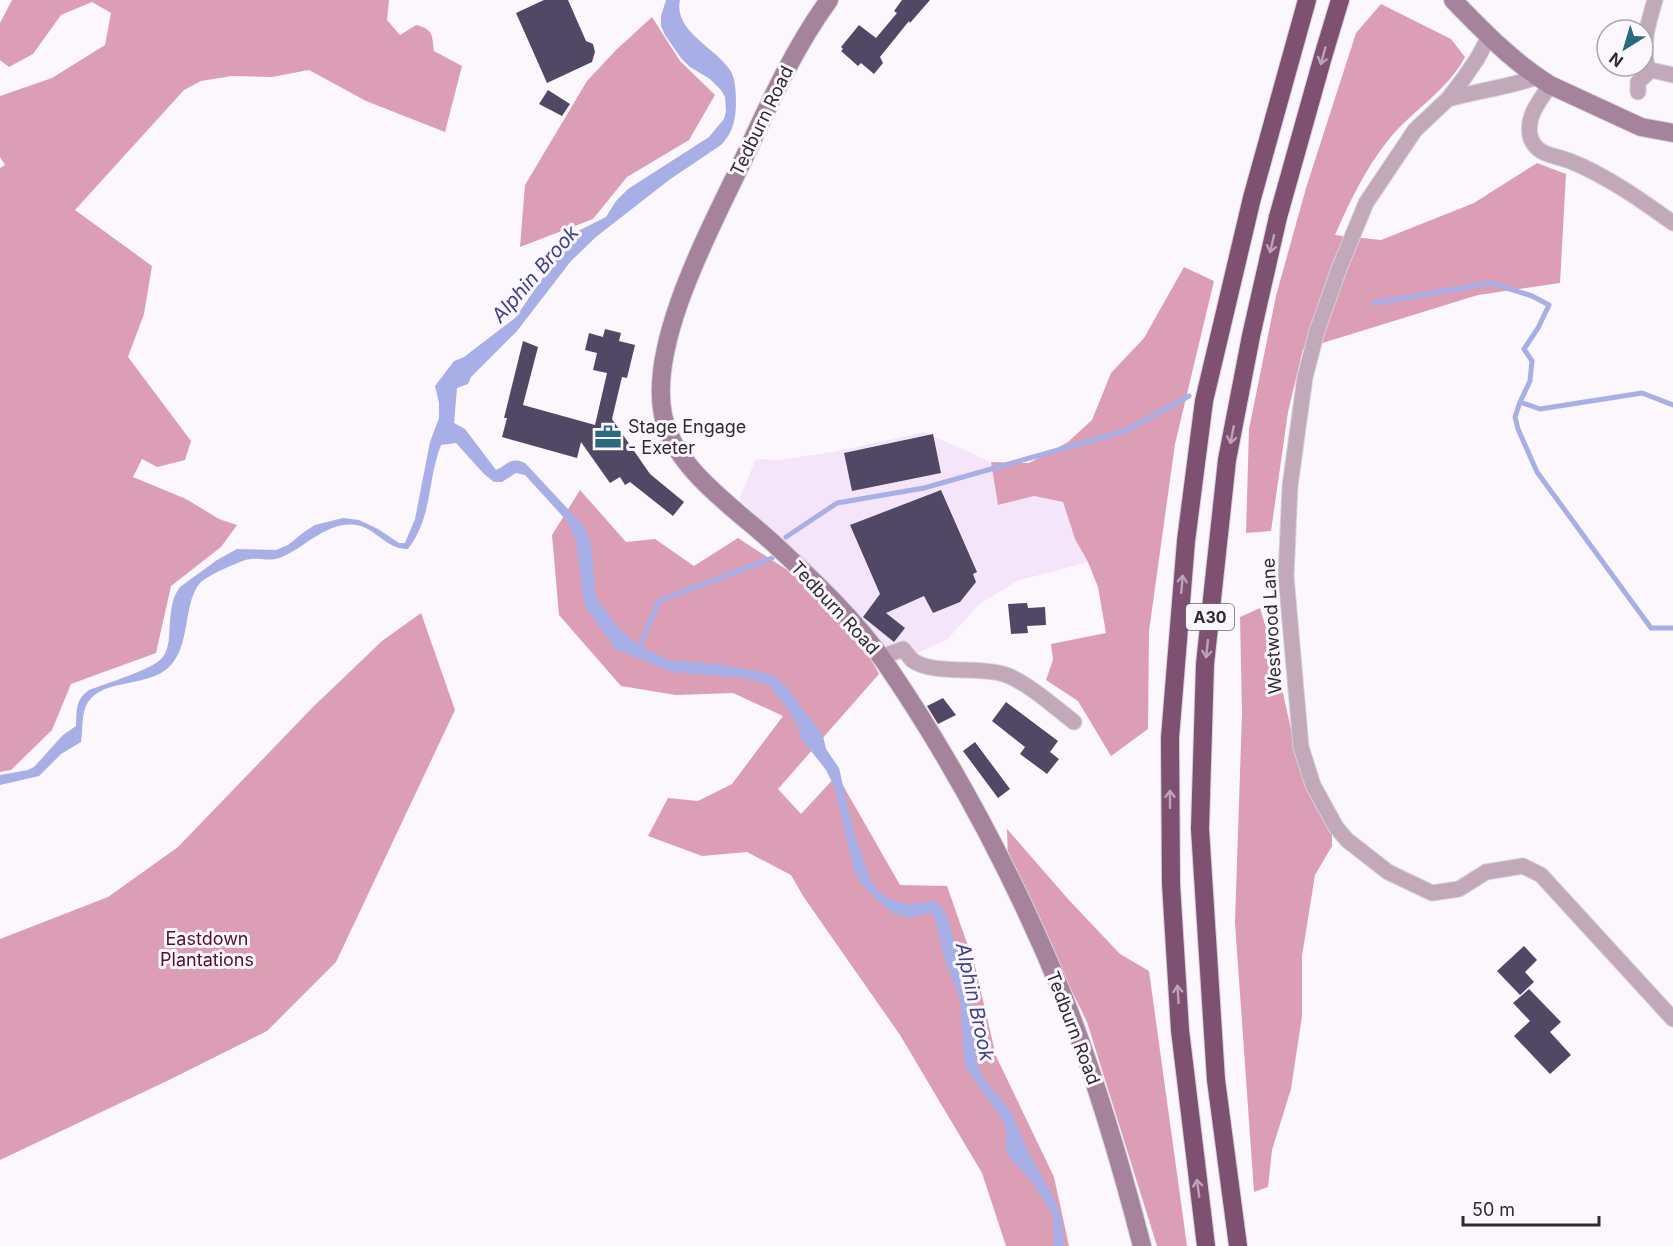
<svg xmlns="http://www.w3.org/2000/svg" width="1673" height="1246" font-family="Inter,sans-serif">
	<rect width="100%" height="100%" fill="#fbf7fd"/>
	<path fill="#f5e5fb" d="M924,432L991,462L998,505L1034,496L1063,502L1075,539L1088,562L1017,581L978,605L948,639L896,663L837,591L739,499L756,459L778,460L833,452Z"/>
	<path fill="#dc9eb4" d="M12,0H389L387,20L400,35L416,25C434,29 432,36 434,51L462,66L445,132L366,101L309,70L272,77L232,76L201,81L184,90L75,210L152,266L144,314L128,357L191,441L185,460L157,467L142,459L133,477L186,499L219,519L237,525L221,547L171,586L156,653L71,684L52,730L11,770L0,772V168L5,165L0,157V96L52,78L105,45L111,13L92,2L61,15L33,54L9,67L0,60V23Z
		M1381,4L1451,39L1465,57C1448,90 1413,110 1390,138C1366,167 1350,201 1335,235L1381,240L1474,203L1537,163L1566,174L1560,283L1478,295L1303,349L1288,412L1271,531L1246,533L1249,429L1276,296L1306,188L1356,33Z
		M652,17L680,61L715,95L689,140L627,177L593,219L520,247L525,185L587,81L616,50Z
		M1184,267L1214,281L1175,444L1149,631L1148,729L1111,756L1078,701L1046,680L1053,660L1051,644L1106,633L1098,587L1088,562L1075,539L1063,502L1034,496L998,505L991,462L1029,463L1068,442L1092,420L1111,373L1144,338Z
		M580,490L626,542L655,539L694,566L738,538L798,577L857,634L879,674L778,789L801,814L837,775L900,885L947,886L975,966L996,1056L1054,1177L1069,1246H1006L982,1173L900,1035L803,896L791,875L747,852L702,856L648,836L668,798L698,801L732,784L783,716L733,693L676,695L621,686L559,615L552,535Z
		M1260,608L1275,658L1298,760L1332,825V846L1315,875L1302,956V1016L1291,1089L1272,1150L1268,1187L1254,1192L1235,923L1242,713L1240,617Z
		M421,613L455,710L336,962L267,1031L169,1080L0,1160V939L108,897L178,847L313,707L382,641Z
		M1007,829L1068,899L1120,954L1149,971L1187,1246H1157L1087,1022L1008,861Z"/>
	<path fill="#a7afe6" d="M666,0H680C673,31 716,48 730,70C736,78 736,96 736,106C735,122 732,134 721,145L669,180L596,237L571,261L517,331L471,377L468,384L457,388L454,423L465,429L496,470C507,465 511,456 525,463L583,525L591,544L595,591L598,600L619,629L640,646L669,660L717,664L762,672L774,676L785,685L823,736L826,749L839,768L854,833L873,885L885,897L901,903L909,904L935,901L940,905L947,916L972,1000L977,1064L985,1080L1012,1113L1027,1149L1052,1195L1062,1218L1064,1246H1054L1053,1220L1049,1208L1031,1180L1010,1158L1006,1149V1130L1002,1119L966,1068L964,1057L960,999L945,961L934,916L930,913L909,918L892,913L876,899L860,882L853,868L835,788L826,770L800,737L799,728L788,709L769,685L745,678L672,672L615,649L584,605L576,541L567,521L525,475L516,473L502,482H494L484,474L456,443L441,445C427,481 433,516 408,549C387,550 376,528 356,525C327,521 306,547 282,557C271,562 262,558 251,559C243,559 207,576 201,582C183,600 191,645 170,666C149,688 104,678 88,702C81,713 83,730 81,742L61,754L39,776L0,785V775L28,770L34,767L63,735L76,726C77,710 75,700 89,690C104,684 152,670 162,658C170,649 169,634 170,622C171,610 172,597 180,587L217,560L237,549L276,550L288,545L304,532L315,525L343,518L359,520L378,529L399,543H405L415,519L430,442L439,418V403L435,386L454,361L464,357L515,318L570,239L578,231L606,217L616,201L628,189L709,137L724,119L726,111L725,97L721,90L710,79L690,67L681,58L665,35L661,26V16Z"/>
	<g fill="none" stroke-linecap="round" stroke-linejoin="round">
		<path stroke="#a7afe6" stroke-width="5" d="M1374,303L1491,283L1532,296L1549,305L1538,328L1524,349L1532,361L1530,381L1520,402L1540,409L1642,393L1673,405
			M1520,402L1515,417L1518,429L1537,472L1651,628H1673
			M786,537L837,503L924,488L1125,431L1189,396
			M637,649L640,646L659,601L772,558"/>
	</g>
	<path fill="#504864" d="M544,0H568L586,41L593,44L595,52L592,62L547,83L516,13Z
		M902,0H930L910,23L909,21L880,57L883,63L874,74L861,63L858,66L841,51L843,49L841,47L859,25L876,38L897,13L894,11Z
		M548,90L570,104L562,116L539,104Z
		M605,329L621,333L619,341L635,345L627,378L622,377L612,419L650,474L684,502L673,516L630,482L625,485L620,477L610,483L581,442L577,458L502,437L507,418H504L523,341L538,347L523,405L595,425L607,373L593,370L597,353L585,350L589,333L603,337Z
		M933,434L941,473L852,491L844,453Z
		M941,490L977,572L973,574L976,582L960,602L933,613L924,596L886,613L905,628L894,642L863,617L880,594L850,525Z
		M1027,603L1028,608L1045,607L1046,625L1027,626L1028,633L1011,634L1008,604Z
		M943,698L956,715L938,724L927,706Z
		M1006,702L1058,741L1050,752L1059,759L1047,774L1020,754L1025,747L992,721Z
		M975,742L1010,789L998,798L963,751Z
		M1524,946L1537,960L1525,972L1534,982L1520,995L1497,971Z
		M1529,989L1561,1022L1550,1032L1571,1055L1550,1074L1514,1036L1530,1021L1513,1003Z"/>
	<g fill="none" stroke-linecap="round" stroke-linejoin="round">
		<defs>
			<path id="street" d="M1489,37L1477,59L1464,78L1448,99L1415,130L1366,203L1339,269L1317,331L1305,377L1290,486L1286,576L1301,747L1313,785L1336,827L1347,840L1388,872L1432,893L1459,889L1486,872L1523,866L1541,875L1673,1019
				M1651,70L1647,67C1642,43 1648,23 1655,0
				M1550,85C1540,101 1524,118 1531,139C1538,156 1555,155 1570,161C1607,176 1641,200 1673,223
				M1638,92V82L1651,70L1673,75
				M1448,99C1478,91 1508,87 1538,77
				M881,657L903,649C906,652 909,657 912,660C933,676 983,665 1009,676C1033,687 1053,706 1074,722"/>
			<path id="secondary" d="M829,0C794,48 769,104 744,158C713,224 648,341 663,415C674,469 735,508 773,543C813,580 855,619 886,664C955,765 1015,879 1062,993C1095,1075 1120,1161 1142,1246
				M1453,0C1483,31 1513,62 1550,85L1641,127L1673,133"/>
			<path id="highway" d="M1206,1246L1180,1030L1171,884L1170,738L1186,541L1204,401L1252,198L1307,0
				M1238,1246L1216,1080L1200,829L1205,664L1227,460L1251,336L1278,217L1324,53L1340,0"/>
		</defs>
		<use href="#street" stroke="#d7d2d9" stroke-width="17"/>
		<use href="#secondary" stroke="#d7d2d9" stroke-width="20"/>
		<use href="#highway" stroke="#d7d2d9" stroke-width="20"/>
		<use href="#street" stroke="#c1a9ba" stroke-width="15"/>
		<use href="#secondary" stroke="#a5839c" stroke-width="18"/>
		<use href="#highway" stroke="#7e5072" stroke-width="18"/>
	</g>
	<defs><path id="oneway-shaft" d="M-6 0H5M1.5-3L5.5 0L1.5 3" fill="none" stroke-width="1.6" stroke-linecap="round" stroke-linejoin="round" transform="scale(1.5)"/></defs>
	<g stroke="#bca4b8">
		<use href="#oneway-shaft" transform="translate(1323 56) rotate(106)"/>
		<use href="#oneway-shaft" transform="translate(1272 244) rotate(103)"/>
		<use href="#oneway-shaft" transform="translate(1232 435) rotate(101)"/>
		<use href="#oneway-shaft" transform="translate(1182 584) rotate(-85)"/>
		<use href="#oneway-shaft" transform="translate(1207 649) rotate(96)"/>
		<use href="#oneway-shaft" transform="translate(1170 799) rotate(-90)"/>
		<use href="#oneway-shaft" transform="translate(1178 994) rotate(-94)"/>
		<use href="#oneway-shaft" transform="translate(1198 1188) rotate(-98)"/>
	</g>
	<defs>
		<symbol id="office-bare" viewBox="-9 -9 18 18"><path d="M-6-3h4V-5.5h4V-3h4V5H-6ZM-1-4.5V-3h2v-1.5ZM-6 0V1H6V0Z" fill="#296b7e" stroke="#fbf7fd" stroke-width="2.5" paint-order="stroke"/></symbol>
	</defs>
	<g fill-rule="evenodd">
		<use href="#office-bare" x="589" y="418" width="38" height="38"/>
	</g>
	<g text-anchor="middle" stroke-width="6" stroke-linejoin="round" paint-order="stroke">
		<rect fill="#fbf7fd" stroke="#6e6770" stroke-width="1.5" x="1186" y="604" width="48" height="26" rx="4.5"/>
		<g font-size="16" font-weight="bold" fill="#312934">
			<text x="1210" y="623">A30</text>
		</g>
		<g font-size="18" fill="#312934" stroke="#fbf7fd">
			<text transform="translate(762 121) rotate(-64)" y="6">Tedburn Road</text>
			<text transform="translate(835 608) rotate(47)" y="6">Tedburn Road</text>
			<text transform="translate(1272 626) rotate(-93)" y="6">Westwood Lane</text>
			<text transform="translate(1073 1028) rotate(69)" y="6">Tedburn Road</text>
		</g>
		<g font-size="18" fill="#312934" stroke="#fbf7fd" text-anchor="start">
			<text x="628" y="433">Stage Engage<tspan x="628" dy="21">- Exeter</tspan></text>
		</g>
		<g font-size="18" fill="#560d31" stroke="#fbf7fd">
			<text x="207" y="945">Eastdown<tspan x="207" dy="21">Plantations</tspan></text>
		</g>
		<g font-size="20" font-style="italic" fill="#3f4284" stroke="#fbf7fd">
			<text transform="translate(535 274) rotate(-49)" y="7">Alphin Brook</text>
			<text transform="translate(975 1002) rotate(78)" y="7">Alphin Brook</text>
		</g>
	</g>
	<g transform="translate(1625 48) rotate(217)"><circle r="28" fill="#fbf7fd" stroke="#aaa5ad" stroke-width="1.5"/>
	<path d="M0-4.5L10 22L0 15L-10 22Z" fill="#296b7e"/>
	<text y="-9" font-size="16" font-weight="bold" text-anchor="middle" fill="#312934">N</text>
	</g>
	<path d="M1463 1216v9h136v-9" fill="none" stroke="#312934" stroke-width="3"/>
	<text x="1472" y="1216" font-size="18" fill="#312934" stroke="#fbf7fd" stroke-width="4.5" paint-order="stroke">50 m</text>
</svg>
